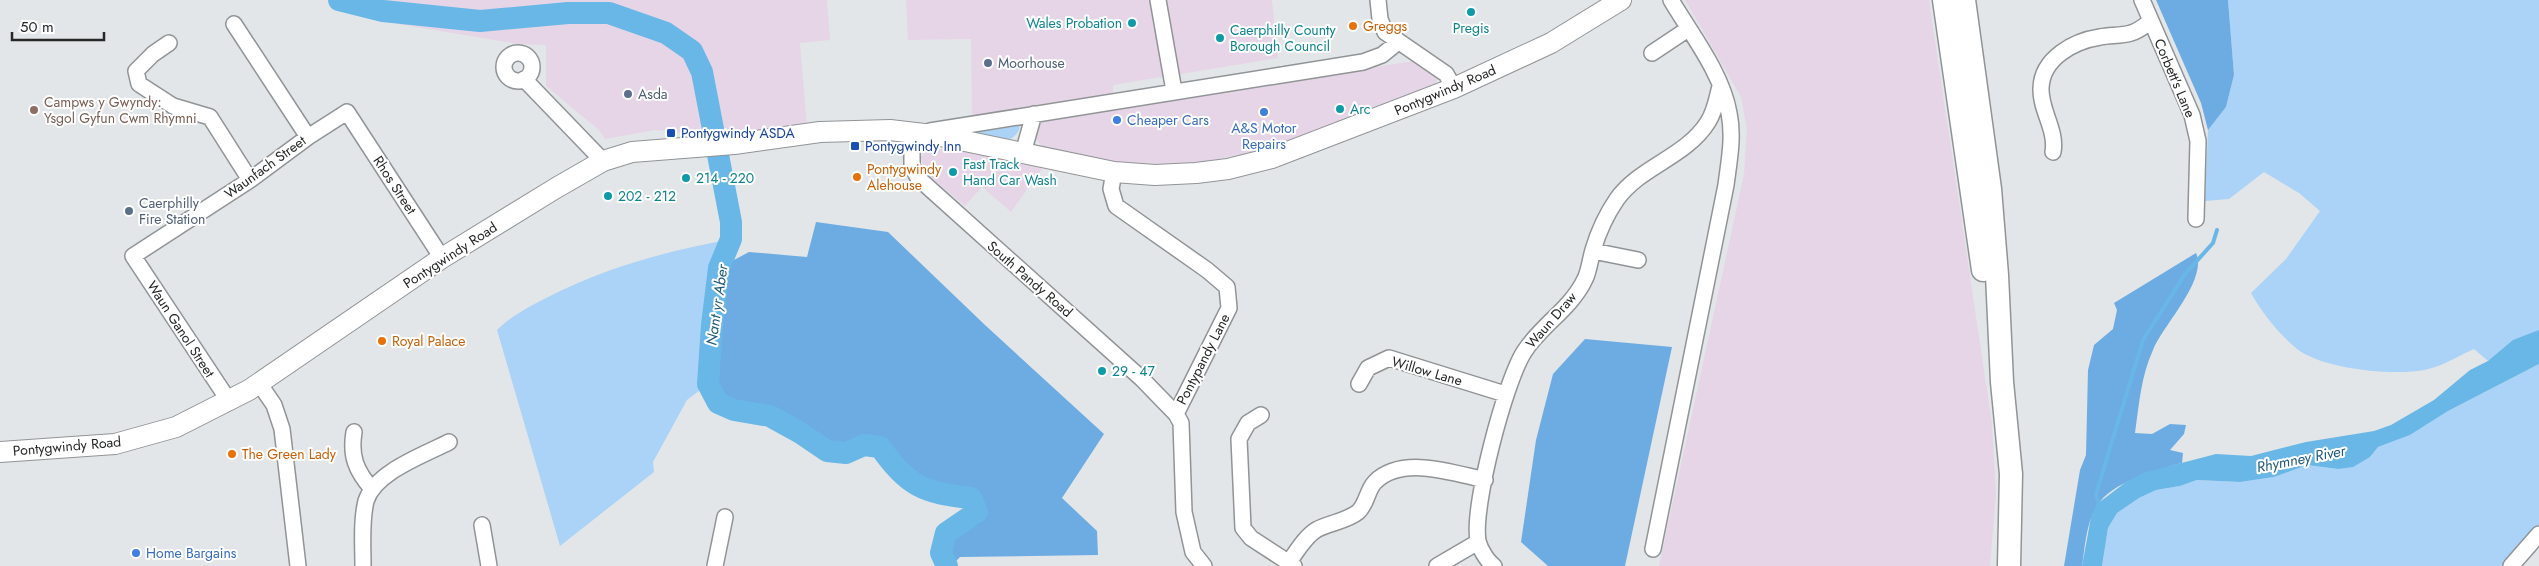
<svg xmlns="http://www.w3.org/2000/svg" width="2539" height="566" font-family="Jost,sans-serif">
	<rect width="100%" height="100%" fill="#e3e6e8"/>
	<path fill="#e6d5e7" d="M371,0H827L830,40L800,43L807,126L697,138L667,129L666,131L655,130L605,139L599,130L546,86V45L519,44L403,25L369,17Z
		M906,0H1272L1278,58L1113,85V96L972,118L971,39L908,40Z
		M1685,0H1929L1992,424L1996,494L1990,566H1659L1744,174L1747,130L1741,97Z
		M1414,61L1433,72L1437,78L1436,85L1267,149L1233,156L1198,163L1159,165L1111,163L1044,149L1036,139V131L1040,123L1047,118Z
		M928,147L1013,159L1044,166L1011,212L982,187L965,206L925,172L921,157Z"/>
	<path fill="#abd3f7" d="M2228,0H2539V330L2488,361L2474,349C2458,356 2441,367 2424,370C2393,376 2322,369 2297,349C2279,334 2262,313 2251,293L2286,259L2320,211L2299,193L2264,172L2229,199L2205,201L2208,130L2226,107L2234,75Z
		M1019,122C1022,131 1014,138 1006,141L957,129Z
		M731,239L719,268L708,384L687,400L653,462L654,472L560,546L497,330C512,315 529,307 548,297C610,266 664,252 731,239Z
		M2539,364V525L2501,566H2102L2108,528L2117,513L2139,498L2156,490L2180,486L2197,480L2240,482L2274,477L2307,465L2338,469L2370,457L2378,447L2410,435L2448,411Z"/>
	<path fill="#6cace3" d="M339,0H370L369,6L367,7Z
		M2156,0H2228L2234,75L2226,107L2208,130L2201,103Z
		M816,222L888,232L985,325L1104,434L1062,498L1097,531L1098,555L960,557L951,566H947L941,553L946,533L977,512L971,498C922,492 909,487 880,447L864,445L846,453L827,451L799,432L770,416L734,410L718,403L708,384L719,268L749,252L807,257Z
		M2196,253C2208,280 2163,325 2153,350C2141,376 2139,405 2135,433L2152,434L2170,424L2186,425L2184,434L2170,450L2183,453L2182,463C2157,470 2111,482 2097,506C2086,523 2085,547 2082,566H2064L2080,470L2086,455L2088,370L2094,345L2113,329L2117,310L2114,303Z
		M1585,339L1672,347L1625,566H1548L1521,542L1536,440L1553,374Z"/>
	<path fill="#68b7e7" d="M2539,330V364L2448,411L2410,435L2378,447L2370,457L2353,467L2338,469L2307,465L2274,477L2240,482L2197,480L2180,486L2156,490L2139,498L2117,513L2108,528L2102,566H2082L2091,517L2097,504L2126,482L2143,473L2216,454L2251,456L2306,442L2374,431L2391,425L2434,400L2470,370L2488,361L2513,340Z"/>
	<g fill="none" stroke-linecap="round" stroke-linejoin="round">
		<path stroke="#68b7e7" stroke-width="4" d="M367,7L368,0
			M2100,509L2096,494L2143,340L2185,274L2213,243L2217,230"/>
		<path stroke="#68b7e7" stroke-width="22" d="M339,0L383,11L480,21L568,13H609L666,33L692,51L702,72L731,222V239L719,268L712,325L708,384L718,403L734,410L770,416L799,432L827,451L846,453L864,445L880,447C908,486 923,493 971,498L977,512L946,533L941,553L947,566"/>
		<defs>
			<path id="street" d="M1158,0L1174,91
				M1378,0L1380,19L1385,32L1446,74L1454,88
				M2142,0L2192,115L2198,141L2196,219
				M234,24L308,137
				M169,43L153,54L136,71L139,84L173,106L210,117L250,180
				M1652,53L1688,29
				M504 67a14 14 0 1 1 28 0a14 14 0 1 1-28 0Z
				M524,79L603,161
				M930,131L1363,62L1382,55L1397,43
				M912,132V166L918,178L1142,379L1176,414
				M2053,152C2057,130 2040,110 2041,88C2042,58 2074,41 2100,37C2111,35 2121,36 2131,33C2139,31 2144,26 2151,21
				M1023,153L1034,114
				M1114,172L1111,189L1116,206L1207,270L1227,287L1229,308L1176,414L1181,423L1184,512L1193,552L1204,566
				M1593,251L1638,260
				M259,383L274,405L282,429L298,566
				M1359,384L1368,368L1389,358L1505,394
				M229,401L133,256L250,180L308,137L347,112L442,258
				M1261,415L1248,423L1239,439L1243,528L1251,538L1294,566
				M354,432C350,456 356,471 372,489
				M482,525L489,566
				M1653,549L1726,185C1729,161 1734,137 1729,113C1722,73 1691,34 1671,0
				M1289,562C1297,551 1305,537 1316,530C1329,523 1347,521 1358,512C1367,504 1367,490 1375,482C1402,455 1453,473 1485,480
				M363,566C363,545 361,521 366,501C375,472 424,455 449,442
				M715,566L725,517
				M1437,566L1478,542
				M1494,566C1487,561 1480,549 1478,541C1472,507 1505,382 1524,352C1541,325 1571,309 1585,279C1589,271 1590,260 1593,250C1598,233 1606,215 1617,199C1641,166 1686,157 1708,122C1715,111 1717,98 1720,86
				M2511,566L2539,534"/>
			<path id="secondary" d="M0,452L115,444L176,427L249,390L442,258L556,188L603,161L632,152L734,144L820,132L890,130L941,136L1114,172L1155,175L1196,173L1228,169L1272,158L1454,88L1551,43L1621,0"/>
			<path id="primary" d="M1944,0L1983,270
				M1964,0L1990,189L1997,275L2002,382L2011,474L2009,566"/>
		</defs>
		<use href="#street" stroke="#919496" stroke-width="18"/>
		<use href="#secondary" stroke="#919496" stroke-width="22"/>
		<use href="#primary" stroke="#919496" stroke-width="25"/>
		<use href="#street" stroke="#fff" stroke-width="15"/>
		<use href="#secondary" stroke="#fff" stroke-width="20"/>
		<use href="#primary" stroke="#fff" stroke-width="22"/>
	</g>
	<g fill="#0f9aa8" stroke="#fff" stroke-width="2">
		<circle cx="1471" cy="12" r="5"/>
		<circle cx="1132" cy="23" r="5"/>
		<circle cx="1220" cy="38" r="5"/>
		<circle cx="1340" cy="109" r="5"/>
		<circle cx="953" cy="172" r="5"/>
		<circle cx="686" cy="178" r="5"/>
		<circle cx="608" cy="196" r="5"/>
		<circle cx="1102" cy="371" r="5"/>
	</g>
	<g fill="#e8710a" stroke="#fff" stroke-width="2">
		<circle cx="1353" cy="26" r="5"/>
		<circle cx="857" cy="177" r="5"/>
		<circle cx="382" cy="341" r="5"/>
		<circle cx="232" cy="454" r="5"/>
	</g>
	<g fill="#5c6f8a" stroke="#fff" stroke-width="2">
		<circle cx="988" cy="63" r="5"/>
		<circle cx="628" cy="94" r="5"/>
		<circle cx="129" cy="211" r="5"/>
	</g>
	<circle fill="#8d6e63" stroke="#fff" stroke-width="2" cx="34" cy="110" r="5"/>
	<g fill="#3f7fe0" stroke="#fff" stroke-width="2">
		<circle cx="1264" cy="112" r="5"/>
		<circle cx="1117" cy="120" r="5"/>
		<circle cx="136" cy="553" r="5"/>
	</g>
	<g fill="#1a4fb4" stroke="#fff" stroke-width="2">
		<rect x="666" y="128" width="10" height="10" rx="2.5"/>
		<rect x="850" y="141" width="10" height="10" rx="2.5"/>
	</g>
	<g text-anchor="middle" stroke-width="4" stroke-linejoin="round" paint-order="stroke">
		<g font-size="14" fill="#0d838f" stroke="#fff" text-anchor="start">
			<text x="1122" y="28" text-anchor="end">Wales Probation</text>
			<text x="1471" y="33" text-anchor="middle">Pregis</text>
			<text x="1230" y="35">Caerphilly County<tspan x="1230" dy="16">Borough Council</tspan></text>
			<text x="1350" y="114">Arc</text>
			<text x="963" y="169">Fast Track<tspan x="963" dy="16">Hand Car Wash</tspan></text>
			<text x="696" y="183">214 - 220</text>
			<text x="618" y="201">202 - 212</text>
			<text x="1112" y="376">29 - 47</text>
		</g>
		<g font-size="14" fill="#c56008" stroke="#fff" text-anchor="start">
			<text x="1363" y="31">Greggs</text>
			<text x="867" y="174">Pontygwindy<tspan x="867" dy="16">Alehouse</tspan></text>
			<text x="392" y="346">Royal Palace</text>
			<text x="242" y="459">The Green Lady</text>
		</g>
		<g font-size="14" fill="#4e5e75" stroke="#fff" text-anchor="start">
			<text x="998" y="68">Moorhouse</text>
			<text x="638" y="99">Asda</text>
			<text x="139" y="208">Caerphilly<tspan x="139" dy="16">Fire Station</tspan></text>
		</g>
		<g font-size="14" fill="#262727" stroke="#fff">
			<text transform="translate(2175 78) rotate(67)" y="5">Corbett's Lane</text>
			<text transform="translate(1445 90) rotate(-23)" y="5">Pontygwindy Road</text>
			<text transform="translate(265 167) rotate(-36)" y="5">Waunfach Street</text>
			<text transform="translate(395 185) rotate(57)" y="5">Rhos Street</text>
			<text transform="translate(450 255) rotate(-33)" y="5">Pontygwindy Road</text>
			<text transform="translate(1030 279) rotate(41)" y="5">South Pandy Road</text>
			<text transform="translate(1551 320) rotate(-49)" y="5">Waun Draw</text>
			<text transform="translate(181 329) rotate(57)" y="5">Waun Ganol Street</text>
			<text transform="translate(1203 359) rotate(-63)" y="5">Pontypandy Lane</text>
			<text transform="translate(1427 371) rotate(16)" y="5">Willow Lane</text>
			<text transform="translate(67 446) rotate(-5)" y="5">Pontygwindy Road</text>
		</g>
		<g font-size="14" fill="#785e54" stroke="#fff" text-anchor="start">
			<text x="44" y="107">Campws y Gwyndy:<tspan x="44" dy="16">Ysgol Gyfun Cwm Rhymni</tspan></text>
		</g>
		<g font-size="14" fill="#366cbe" stroke="#fff" text-anchor="start">
			<text x="1127" y="125">Cheaper Cars</text>
			<text x="1264" y="133" text-anchor="middle">A&amp;S Motor<tspan x="1264" dy="16">Repairs</tspan></text>
			<text x="146" y="558">Home Bargains</text>
		</g>
		<g font-size="14" fill="#164399" stroke="#fff" text-anchor="start">
			<text x="681" y="138">Pontygwindy ASDA</text>
			<text x="865" y="151">Pontygwindy Inn</text>
		</g>
		<g font-size="15" font-style="italic" fill="#1f5a7b" stroke="#fff">
			<text transform="translate(717 305) rotate(-82)" y="5">Nant yr Aber</text>
			<text transform="translate(2301 459) rotate(-11)" y="5">Rhymney River</text>
		</g>
	</g>
	<path d="M12 32v8h92v-8" fill="none" stroke="#262727" stroke-width="2.5"/>
	<text x="20" y="32" font-size="15" fill="#262727" stroke="#ffffff" stroke-width="4" paint-order="stroke">50 m</text>
</svg>
